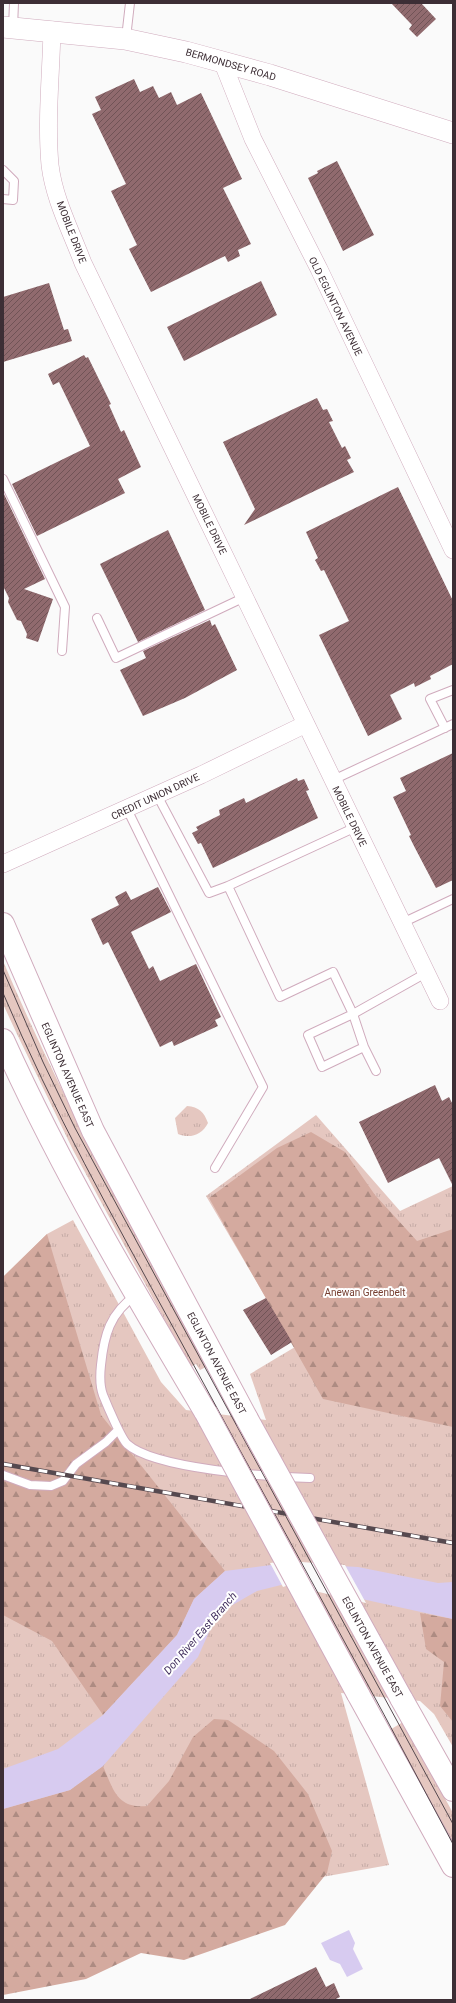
<svg xmlns="http://www.w3.org/2000/svg" width="456" height="2003" font-family="Roboto,sans-serif">
	<defs>
		<pattern id="grass-tufts" width="24" height="20" patternUnits="userSpaceOnUse"><rect width="24" height="20" fill="#e5c7c0"/><path d="M3 7l-1-3M5 7V3M7 7l1-3M15 17l-1-3M17 17v-4M19 17l1-3" fill="none" stroke="#c5aba6"/></pattern>
		<pattern id="forest-firs" width="22" height="20" patternUnits="userSpaceOnUse"><rect width="22" height="20" fill="#d4aa9f"/><path d="M5 1l3.5 6h-7zM16 11l3.5 6h-7z" fill="#ad8b82"/></pattern>
		<pattern id="building-hatch" width="6" height="6" patternUnits="userSpaceOnUse"><rect width="6" height="6" fill="#906a6e"/><path d="M-1 1l2-2M0 6l6-6M5 7l2-2" fill="none" stroke="#705356"/></pattern>
	</defs>
	<rect width="100%" height="100%" fill="#fafafa"/>
	<path fill="url(#grass-tufts)" d="M3,961C62,1101 136,1232 208,1366L200,1370L196,1364L190,1367L73,1150L16,1032L3,1004Z
		M187,1106C199,1107 204,1112 208,1123C202,1135 190,1139 178,1134L175,1118Z
		M316,1115L400,1211L453,1186V1747L434,1714L420,1701L341,1693L389,1865L3,1934V1277L47,1234L73,1220L161,1382L186,1410L266,1420L250,1374L295,1347L206,1196Z
		M403,1722L453,1813V1849L388,1731Z"/>
	<path fill="url(#forest-firs)" d="M311,1132L345,1152L375,1195L417,1241L453,1229V1427L323,1399L209,1198L277,1148Z
		M47,1234L101,1415L225,1571L194,1599L177,1635L103,1715L52,1641L3,1615V1277Z
		M420,1613L453,1619V1722L440,1706L444,1662L426,1649Z
		M214,1719L228,1720L274,1751L308,1794L332,1851L327,1873L285,1925L184,1960L141,1953L86,1979L3,1995V1809L70,1790L103,1766C113,1789 117,1809 147,1806L169,1781L193,1737Z"/>
	<path fill="#d7cbf0" d="M286,1563L358,1567L438,1583L453,1582V1619L289,1583L257,1591L217,1614L198,1657L103,1766L70,1790L3,1809V1769L58,1749L103,1715L177,1635L194,1599L225,1571Z
		M349,1930L355,1943L353,1949L363,1969L347,1977L340,1964L330,1960L321,1943Z"/>
	<path fill="#fafafa" d="M286,1561L345,1565L366,1603L289,1585L283,1587L270,1563Z"/>
	<path fill="url(#building-hatch)" d="M391,3H421L436,19L417,37L409,29L412,25Z
		M134,79L140,92L153,86L159,98L171,92L177,105L201,93L242,179L223,188L251,244L238,250L240,256L228,262L225,256L151,292L129,249L137,245L111,191L126,184L92,114L101,110L95,97Z
		M337,161L374,235L343,251L308,178L318,173L317,171Z
		M261,281L277,315L184,361L167,327Z
		M49,283L64,330L68,329L72,341L3,362V297Z
		M84,355L86,358L88,357L111,404L109,405L121,432L124,430L141,467L118,479L125,493L37,536L12,484L90,446L59,382L53,385L48,374Z
		M317,398L323,410L327,409L333,421L329,422L342,448L345,446L351,458L347,460L354,472L244,525L255,509L223,442Z
		M398,487L453,601V664L430,676L431,679L415,687L414,683L390,695L402,719L368,736L319,635L349,621L324,570L321,571L315,560L318,558L306,532Z
		M3,492L45,579L24,589L53,599L38,642L26,638L27,634L21,621L17,620L8,602L9,598L3,586Z
		M168,530L205,610L138,642L100,564Z
		M210,620L212,626L215,624L237,670L185,698L143,716L120,670L146,658L143,651Z
		M453,753V880L436,888L415,848L409,836L411,835L393,797L406,791L400,778Z
		M297,778L298,781L304,779L309,790L306,791L318,818L213,868L201,843L198,844L192,833L198,830L196,827L220,815L219,810L244,798L246,803Z
		M158,887L171,912L131,932L149,969L153,966L160,981L196,964L221,1017L215,1020L218,1026L174,1046L172,1041L160,1047L108,942L103,945L91,919L119,905L115,897L126,891L131,900Z
		M435,1085L442,1101L449,1097L453,1105V1186L439,1158L388,1183L359,1122Z
		M266,1298L292,1342L271,1355L243,1310Z
		M316,1967L326,1987L334,1983L340,1997L334,2000H248Z"/>
	<g fill="none" stroke-linecap="round" stroke-linejoin="round">
		<defs>
			<path id="service" d="M13,27L14,3
				M126,38L130,3
				M3,170L14,181L13,200L3,199
				M3,479L65,607L62,651
				M97,618L116,658L245,597
				M445,728L430,699L453,690
				M333,780L453,724
				M157,795L209,893L228,886
				M127,809L263,1087L215,1168
				M356,827L228,886L280,997L333,972L353,1014L308,1035L322,1067L364,1047L376,1071
				M402,923L453,899
				M364,1047L353,1014L426,973
				M136,1295C110,1313 104,1335 101,1365C100,1374 100,1387 103,1395C107,1405 121,1438 127,1444C154,1469 272,1477 310,1478
				M3,1475L30,1485L51,1486L63,1481L76,1464L106,1442L118,1430"/>
			<path id="minor" d="M52,30C51,75 46,120 50,165C54,199 71,231 83,263L440,1001
				M222,61L253,139L319,269L453,550
				M3,864L201,775L306,724"/>
			<path id="tertiary" d="M3,27L125,39L186,52L270,75L453,133"/>
			<path id="primary" d="M3,924L93,1131L247,1419
				M3,1040C61,1169 134,1292 206,1413
				M358,1694L453,1866
				M401,1698L453,1790"/>
		</defs>
		<use href="#service" stroke="#d0abbd" stroke-width="10"/>
		<use href="#minor" stroke="#d0abbd" stroke-width="18"/>
		<use href="#tertiary" stroke="#d0abbd" stroke-width="22"/>
		<use href="#primary" stroke="#d0abbd" stroke-width="24"/>
		<use href="#service" stroke="#fff" stroke-width="8"/>
		<use href="#minor" stroke="#fff" stroke-width="17"/>
		<use href="#tertiary" stroke="#fff" stroke-width="21"/>
		<use href="#primary" stroke="#fff" stroke-width="22"/>
		<path stroke="#56494f" stroke-width="1" d="M3,970L43,1062L75,1128L453,1824
			M3,993C52,1109 114,1219 174,1329C267,1501 362,1671 453,1844"/>
		<defs>
			<path id="rail" d="M3,1464L453,1543"/>
		</defs>
		<use href="#rail" stroke="#56494f" stroke-width="4.5"/>
		<use href="#rail" stroke="#fff" stroke-width="3" stroke-dasharray="9" stroke-linecap="butt"/>
		<defs>
			<path id="primary-bridge" d="M206,1413L358,1694
				M247,1419L401,1698"/>
		</defs>
		<use href="#primary-bridge" stroke="#d0abbd" stroke-width="24" stroke-linecap="butt"/>
		<use href="#primary-bridge" stroke="#fff" stroke-width="22"/>
	</g>
	<g text-anchor="middle" stroke-width="4" stroke-linejoin="round" paint-order="stroke">
		<g font-size="10" fill="#3d2e35" stroke="#fff">
			<text transform="translate(231 64) rotate(16)" y="4">BERMONDSEY ROAD</text>
			<text transform="translate(72 232) rotate(69)" y="4">MOBILE DRIVE</text>
			<text transform="translate(336 306) rotate(64)" y="4">OLD EGLINTON AVENUE</text>
			<text transform="translate(210 524) rotate(64)" y="4">MOBILE DRIVE</text>
			<text transform="translate(155 796) rotate(-25)" y="4">CREDIT UNION DRIVE</text>
			<text transform="translate(350 816) rotate(64)" y="4">MOBILE DRIVE</text>
			<text transform="translate(68 1075) rotate(66)" y="4">EGLINTON AVENUE EAST</text>
			<text transform="translate(217 1363) rotate(62)" y="4">EGLINTON AVENUE EAST</text>
			<text transform="translate(373 1647) rotate(61)" y="4">EGLINTON AVENUE EAST</text>
		</g>
		<g font-size="10" fill="#763e30" stroke="#fff">
			<text x="365" y="1296">Anewan Greenbelt</text>
		</g>
		<g font-size="11" font-style="italic" fill="#422f5e" stroke="#fff">
			<text transform="translate(200 1633) rotate(-49)" y="4">Don River East Branch</text>
		</g>
	</g>
	<rect width="456" height="2003" fill="none" stroke="#3d2e35" stroke-width="8"/>
</svg>
